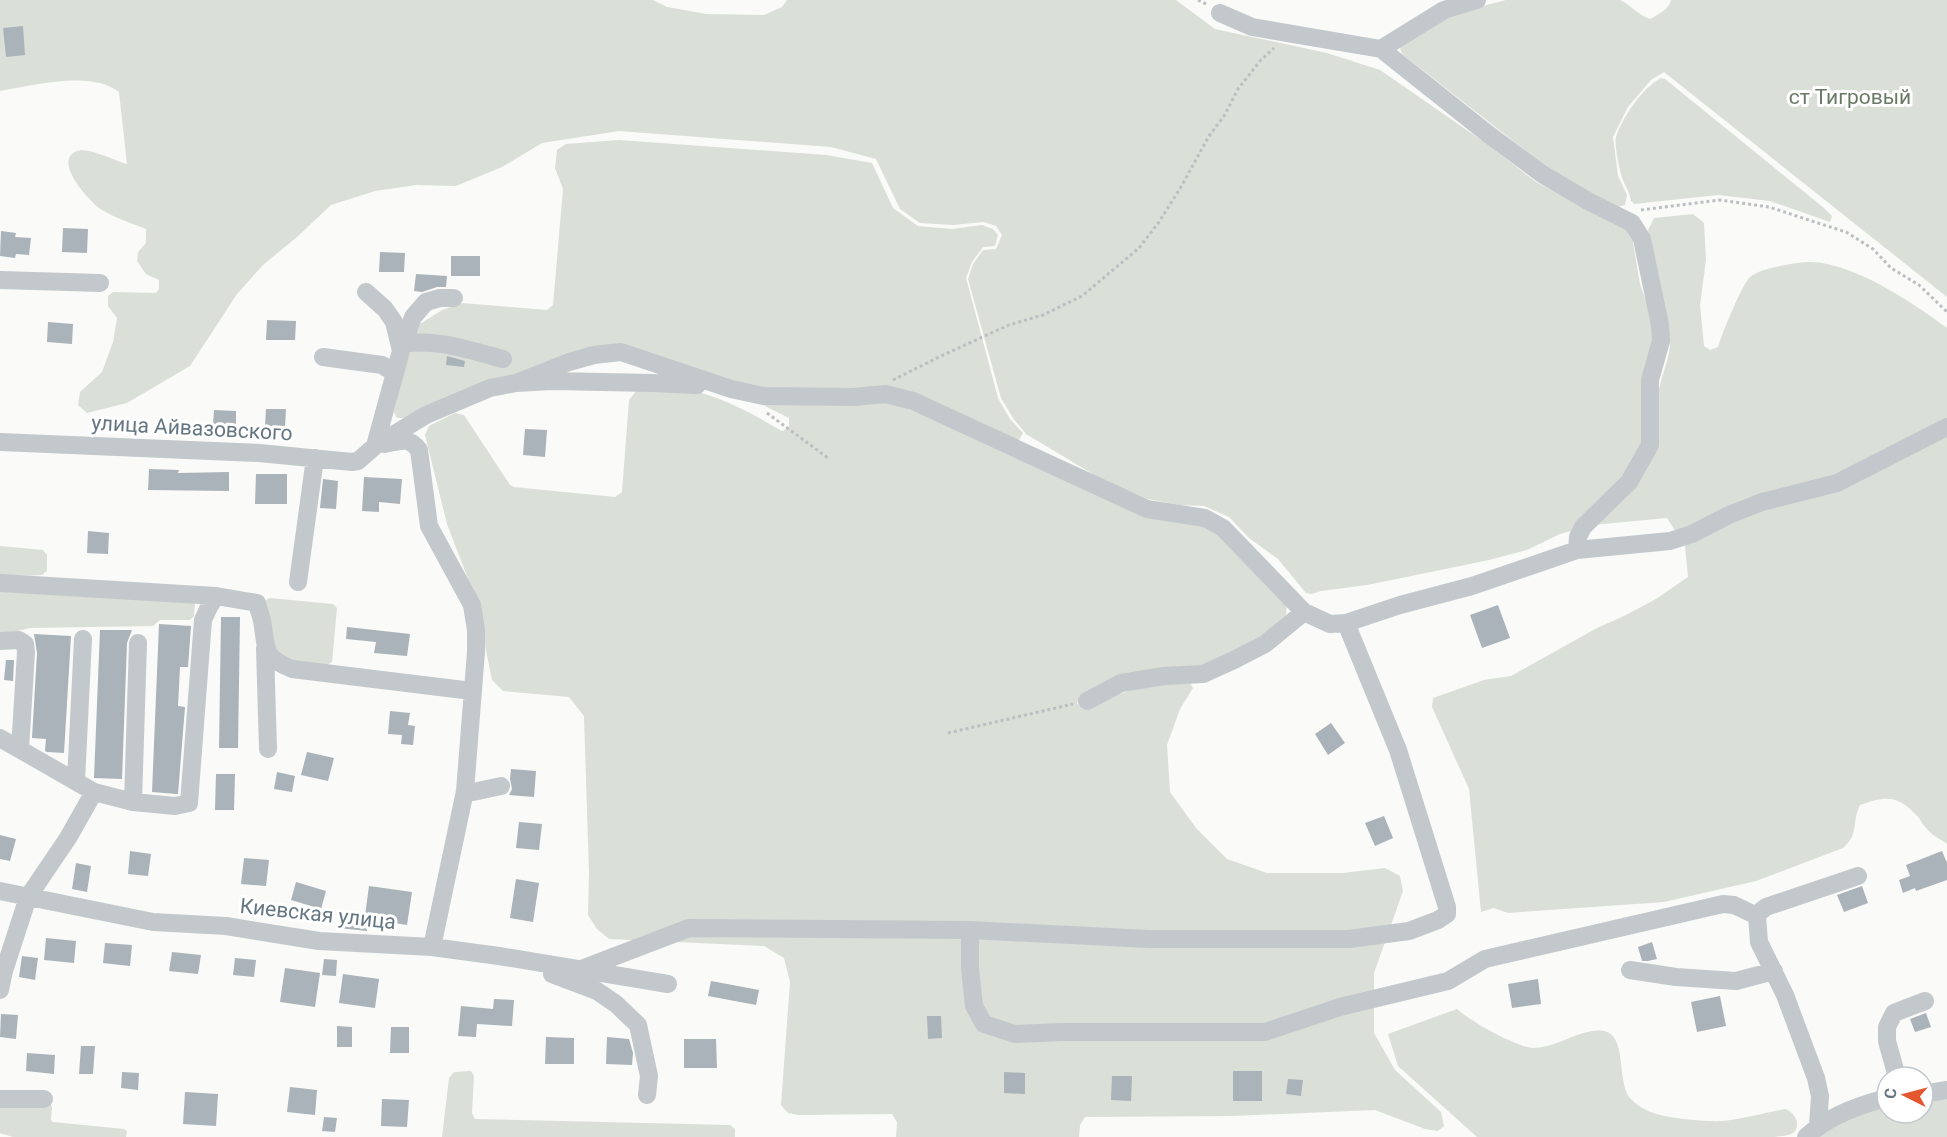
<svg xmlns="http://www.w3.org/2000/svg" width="1947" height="1137" font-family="Roboto,sans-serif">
	<rect width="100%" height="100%" fill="#fafaf8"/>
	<path fill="#dadfd7" d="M0,0H653L667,7L706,14L764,15L782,7L787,0H1176L1215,29L1327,53L1380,70L1484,142L1536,182L1624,227L1633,242L1640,284L1654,323L1658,396C1660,379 1668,363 1670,346L1648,230L1654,218L1693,214L1704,223L1706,260L1700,305L1704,346L1710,350L1718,347C1722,334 1742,284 1750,277C1758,271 1767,269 1776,267C1788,264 1800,262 1812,262C1856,264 1913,303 1947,328V844C1942,840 1935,837 1931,833C1926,829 1922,823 1919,818C1899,795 1887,795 1860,805C1851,823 1860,833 1843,848L1756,881L1664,902L1508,913L1494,908L1481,912L1469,789L1432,707L1433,698L1484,680L1511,676L1597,628L1624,616L1656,599L1688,577L1685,546L1667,518L1592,525L1560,534L1527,550L1489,560L1367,585L1321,591L1312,594L1306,593L1278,559L1249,538L1229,517L1204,506L1179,505L1148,499L1106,482L1026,434L1013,418L1001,398L968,279L973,264L983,250L996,249L1002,235L996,226L984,222L953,225L920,223L900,209L876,159L831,147L619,131L542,143L502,167L456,186L416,185L375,191L331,205L297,237L263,265L237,294L190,366L127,403L87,413L78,405L80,392L102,372L113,342L117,318L108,306V296L113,292L156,293L159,289V280L146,274L137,261L138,252L146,243V229C132,223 115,218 102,210C91,203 51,161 77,151C89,147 115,161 127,164L119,92C92,70 32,85 0,91Z
		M1506,0H1620C1631,5 1638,15 1650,19C1658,15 1669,9 1671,0H1947V297L1664,72L1651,80L1628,107L1613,137L1618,176L1627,195L1625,205L1618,207L1612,206L1545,166L1402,54L1400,47L1448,15Z
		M1661,78L1665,79L1824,208L1832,216L1830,222L1770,201L1718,195L1634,204L1631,201C1630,191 1623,184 1621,174C1619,166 1614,144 1616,137C1622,118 1643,87 1661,78Z
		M619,140L826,155L872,163L893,208L918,226L952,229L982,225L993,229L998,235L995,246L983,247L972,262L966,278L998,398L1010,419L1023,433L1019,440L1011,439L915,396L763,389L690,370L622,347L403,418H397L394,412L402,376L420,324L442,310L463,303L547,310L553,305L563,189L555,168L557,150L566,144Z
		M637,390C655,390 676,388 693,391C725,398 754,415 782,431L789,428V418L763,405L886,399L1101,495L1204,521L1287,603L1286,615L1257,640L1202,667L1080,696L1077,703L1082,709C1118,693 1150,681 1190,683L1193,688L1180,709L1167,745L1170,792L1196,828L1227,859L1267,873H1343L1385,868L1400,876L1403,891L1374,973V1033L1395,1070L1441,1112L1444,1126L1438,1131L1425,1129L1375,1110L1232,1116L1085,1117L1080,1125L1079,1137H896L897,1122L892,1114L798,1115L788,1113L781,1105L790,982L784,958L764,946L609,939L597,929L588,915L589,873L584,716L569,697L503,691L492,680L475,597L447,524L425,435L429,426L455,413L464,415L510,485L514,487L615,497L622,492L629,400Z
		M0,546L43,550L47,555V571L42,575L0,577Z
		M0,589L191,599L195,605L194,616L190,620H160L153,626L30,628L0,635Z
		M270,598L333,604L337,608L332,662L327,665L287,662L269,644L264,606L266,600Z
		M1457,1009C1470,1021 1516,1047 1533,1048C1537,1048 1543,1047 1547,1046C1565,1042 1585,1028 1604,1031C1628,1036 1616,1083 1631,1099C1635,1103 1641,1108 1646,1110C1660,1118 1705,1122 1722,1121C1743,1119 1764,1113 1785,1109C1793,1111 1802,1123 1794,1132C1790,1136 1781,1136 1775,1137H1477L1398,1066L1388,1034Z
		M471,1071L474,1076L472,1113L475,1119L730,1125L735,1129V1137H442L449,1078L454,1072Z
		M1947,1097V1137H1815L1836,1122L1887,1105V1113H1923V1100Z
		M0,1104H50L52,1107L51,1120L53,1122L124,1129L127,1131L126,1137H13L0,1133Z"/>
	<path fill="#aab3b9" d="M23,26L25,55L6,57L3,28Z
		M63,228L88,229L87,253L62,252Z
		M1,231L16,233L15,237L31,238L29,255L16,254L15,258L0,256Z
		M380,252L405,253L404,272H379Z
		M451,256H480V276H451Z
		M416,274L447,276L446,287H437L422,292L414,291Z
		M267,320L296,321L295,340H266Z
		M48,322L73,324L72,344L47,342Z
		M447,356L465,361L464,367L446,365Z
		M266,409H286L285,427L265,426Z
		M214,410L236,411V427L213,425Z
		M525,429L547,430L545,457L523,455Z
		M149,469L179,470L178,473L229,472V491L148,490Z
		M256,474H287V504H255Z
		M364,477L402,479L400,504L379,502V512L362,511Z
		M323,479L338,481L336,509L320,508Z
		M88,531L109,533L108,554L87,553Z
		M1498,605L1510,638L1482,648L1470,615Z
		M221,617H240L238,748H219Z
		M159,624L191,626L188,667H180L178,706L185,707L178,794H177L152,792Z
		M347,627L410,634L407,656L374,653L376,642L346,639Z
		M100,630H132L127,643L122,779L94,778Z
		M34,634L71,636L64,753L47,752L45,751L46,739L32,738L37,653Z
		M6,660H14L13,681L4,680Z
		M390,711L410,713L408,725L415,726L413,745L401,744L402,735L388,734Z
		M1331,723L1345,743L1328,755L1315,734Z
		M307,752L334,758L328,781L301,775Z
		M511,769L536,771L534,797L509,795L512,789L510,779Z
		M277,772L295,776L292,792L274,789Z
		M216,774H235L234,810H215Z
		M1384,816L1393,838L1375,846L1365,823Z
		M519,822L542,824L539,850L516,848Z
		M0,835L16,839L10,861L0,859Z
		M130,851L151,854L148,876L128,874Z
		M1942,851L1947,863V880L1916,891L1915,888L1903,893L1899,880L1910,876L1906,865Z
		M244,858L269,860L266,886L241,884Z
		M76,863L91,866L87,892L72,889Z
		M516,879L539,883L533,922L510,918Z
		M296,882L326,891L321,909L291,900Z
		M369,886L412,892L407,925L368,919L367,931L338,928L340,914L365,916Z
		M1862,886L1868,903L1844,912L1837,895Z
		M46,938L76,941L74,963L44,960Z
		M1652,942L1657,959L1648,961H1642L1638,947Z
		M105,943L132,945L130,966L103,963Z
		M172,952L201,955L198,974L169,971Z
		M22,956L38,958L35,980L19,977Z
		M235,958L256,960L254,977L233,975Z
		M324,959L337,960L336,976L322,975Z
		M285,968L320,973L315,1007L280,1002Z
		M343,974L379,979L375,1008L339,1003Z
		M1538,979L1541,1004L1512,1008L1508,984Z
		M711,981L759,990L756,1005L708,996Z
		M1720,996L1726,1026L1697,1032L1691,1002Z
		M494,999L514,1000L512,1026L477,1024L476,1037L458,1036L461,1006L493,1009Z
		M1926,1013L1931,1027L1915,1032L1910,1019Z
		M1,1014L18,1015L16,1039L0,1037Z
		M927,1016H941L942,1038L928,1039Z
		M337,1026L352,1027V1047H337Z
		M391,1027H409V1053H390Z
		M546,1037L574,1038V1064H545Z
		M607,1037L629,1039L633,1053L632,1065L606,1064Z
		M684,1039H716L717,1068H684Z
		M81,1046H95L93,1074H79Z
		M27,1053L55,1055L54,1074L26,1071Z
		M1233,1071H1262V1101H1233Z
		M122,1072L139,1073L138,1090L121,1088Z
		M1004,1072L1025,1073V1094L1004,1093Z
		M1112,1076H1132L1131,1101L1111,1100Z
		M1288,1079L1303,1080L1301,1096L1286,1094Z
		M290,1087L317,1090L315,1115L287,1112Z
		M185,1092L218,1094L216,1126L183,1124Z
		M382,1099L409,1100L407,1127L381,1126Z
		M324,1117L337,1118L335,1132L322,1131Z"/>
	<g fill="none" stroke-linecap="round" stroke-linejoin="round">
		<path stroke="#bbbfc2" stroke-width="3" stroke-dasharray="3 3" stroke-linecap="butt" d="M1198,0L1206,4
			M1641,210L1720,200L1769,207L1818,223L1846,232L1873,249L1891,268L1919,285L1947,312
			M893,380L939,357L1009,325L1043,315L1082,296L1139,248L1159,222L1181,187L1209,136L1224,116L1238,89L1260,61L1274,48
			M767,413L828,458
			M948,733L1073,704"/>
		<path stroke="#c3c8cc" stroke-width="18" d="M1381,49L1444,10L1477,0
			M0,280L100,283
			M366,292L385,309L394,322L401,351
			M404,344C436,338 471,351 503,359
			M323,357L382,365L395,373
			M516,383L569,362L594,355L621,352L731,389L763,396L853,397L886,394L913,401L1147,509L1205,518L1223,528L1304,612L1330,624L1346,623L1400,605L1472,586L1577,550L1578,537L1583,527L1629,482L1650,445V380L1661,341L1660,325L1642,239L1632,223L1588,201L1542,174L1488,134L1381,49L1252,27L1220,13
			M0,442L259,453L352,462L358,461L375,446L426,415L490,388L516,383L552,381L652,383L697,385
			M385,444C400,441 409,436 419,450L429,526L472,605L476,630V652L465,791L432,947
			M375,446L401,351L413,317L426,302L440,298H454
			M1577,550L1670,541L1692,534L1729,515L1762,502L1837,483L1947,427
			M298,582L315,458
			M0,583L216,596L257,603C258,609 261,615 262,621C267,649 262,657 292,669L472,691
			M0,641L19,640L25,644L26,652L20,749
			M265,649L268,749
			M1087,701L1121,683L1164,676L1203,674L1234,660L1265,644L1304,612
			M0,738L94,792L133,802L175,806L189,803L203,620L209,607L216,596
			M76,781L83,639
			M465,791L473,792L501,786
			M133,802L138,643
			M0,891L153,922L226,926L319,941L432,947L499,956L668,984
			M970,930V968L974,1006L984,1024L1015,1034L1061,1032H1265L1340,1007L1448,981L1485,959L1723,904L1734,905L1757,916
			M579,970L689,928L970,930L1149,939H1349L1409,931L1438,920L1447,914V907L1398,750L1346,623
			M1630,970L1676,977L1736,981L1774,971
			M552,974L597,991L616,1004L638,1025L649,1076L647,1095
			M0,990L4,971L28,897L68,838L94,792
			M1897,1077L1887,1041V1027L1894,1013L1925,1001
			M1923,1094L1947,1090
			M0,1099H44
			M1818,1126L1820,1096L1816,1078L1785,995L1759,942L1757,916L1761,911L1766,907L1858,876
			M1806,1137C1827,1117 1859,1105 1887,1098"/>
	</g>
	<g text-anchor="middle" stroke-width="6" stroke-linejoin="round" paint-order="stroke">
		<g font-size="21" fill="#687a64" stroke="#fff">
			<text x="1850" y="104">ст Тигровый</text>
		</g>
		<g font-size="21" fill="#657683" stroke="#fff">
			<text transform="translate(192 428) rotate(3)" y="7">улица Айвазовского</text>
			<text transform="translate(318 914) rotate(6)" y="7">Киевская улица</text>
		</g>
	</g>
	<g transform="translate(1905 1095) rotate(276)"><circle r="28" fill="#ffffff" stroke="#c1c8cd" stroke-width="1.5"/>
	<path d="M0-4.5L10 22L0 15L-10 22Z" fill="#e4572e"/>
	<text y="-9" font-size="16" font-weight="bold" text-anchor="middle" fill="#657683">С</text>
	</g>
</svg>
